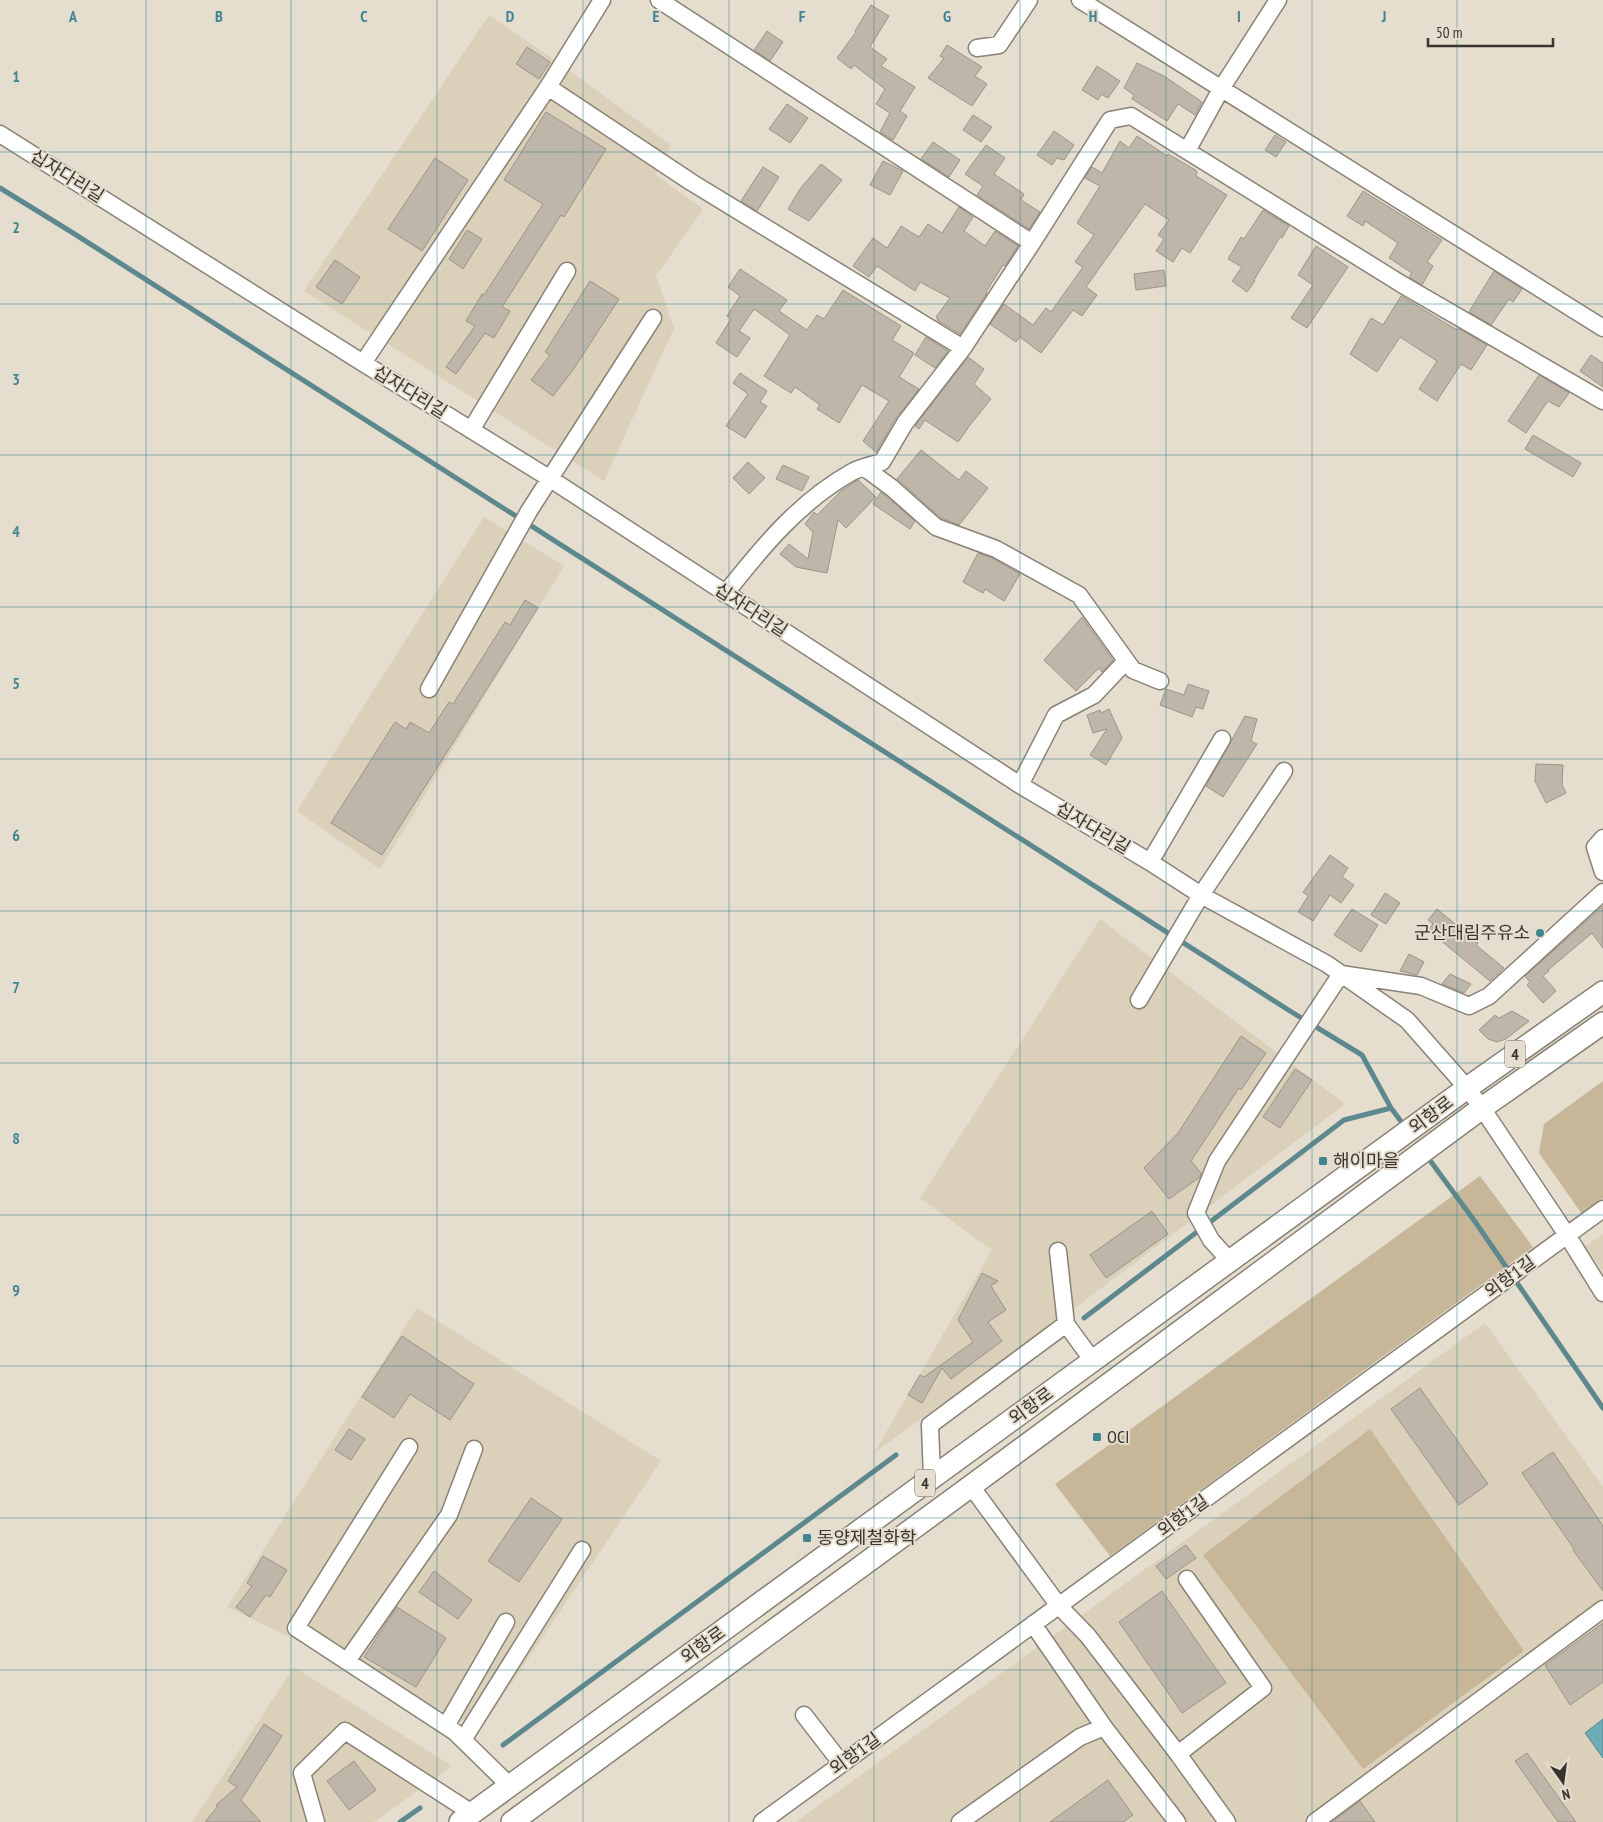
<svg xmlns="http://www.w3.org/2000/svg" width="1603" height="1822" font-family="'PT Sans Narrow','Noto Sans KR',sans-serif">
	<rect width="100%" height="100%" fill="#e5ddce"/>
	<path fill="#dbd0ba" d="M489,15L569,70L671,145L656,175L703,209L656,276L674,328L604,481L304,291Z
		M484,517L564,566L380,869L297,811Z
		M1100,919L1345,1104L1079,1305L874,1453L992,1250L920,1198Z
		M1603,1234V1272L1585,1247Z
		M417,1308L661,1461L481,1729L227,1607Z
		M1485,1323L1603,1487V1822H796Z
		M294,1667L452,1766L374,1822H192Z"/>
	<path fill="#c7b697" d="M1603,1081V1198L1582,1214L1539,1153L1544,1124Z
		M1480,1176L1533,1247L1110,1556L1055,1484Z
		M1370,1429L1524,1651L1363,1769L1203,1555Z"/>
	<path fill="#6dabb6" stroke="#5d888e" d="M1603,1719V1758L1585,1733Z"/>
	<g fill="none" stroke-linecap="round" stroke-linejoin="round">
		<path stroke="#5d888e" stroke-width="5" d="M0,188L73,233L1290,1011L1362,1055L1391,1108L1406,1128
			M1426,1155L1476,1223L1603,1408
			M1084,1318L1344,1120L1391,1108
			M503,1745L896,1455
			M400,1822L420,1808"/>
	</g>
	<path fill="#beb6a8" stroke="#9c9487" d="M871,5L889,16L870,47L887,59L881,66L915,87L900,111L907,116L893,140L880,132L890,113L876,104L885,89L854,65L851,69L837,58L856,32L855,31Z
		M767,31L783,42L770,61L754,50Z
		M947,45L982,67L975,76L987,84L972,106L928,78L944,58L940,56Z
		M527,47L550,62L539,79L516,64Z
		M1137,63L1164,76L1202,102L1195,115L1178,104L1167,121L1132,99L1134,95L1124,88Z
		M1097,66L1120,81L1108,98L1101,94L1098,100L1082,90Z
		M787,104L808,118L790,143L769,129Z
		M546,112L606,149L564,217L561,215L502,307L510,311L494,338L485,333L456,374L446,367L475,326L466,321L482,294L484,295L543,204L504,180Z
		M973,115L992,127L981,142L963,130Z
		M1054,131L1074,145L1064,160L1057,158L1052,165L1037,155Z
		M1275,135L1286,142L1276,157L1265,150Z
		M1137,136L1167,156L1168,154L1197,171L1196,176L1227,195L1190,253L1182,248L1173,262L1156,251L1164,239L1158,235L1169,220L1145,204L1086,287L1097,295L1082,316L1073,310L1041,353L1020,337L1016,342L990,324L1004,304L1033,325L1046,308L1051,312L1083,267L1075,262L1094,235L1077,223L1100,186L1085,178L1092,167L1102,173L1120,141L1129,148Z
		M933,142L960,160L949,177L921,159Z
		M986,145L1005,158L994,174L1024,194L1021,200L1040,212L1029,229L977,195L983,186L965,174Z
		M435,158L468,180L422,251L388,229Z
		M883,161L903,171L890,195L870,185Z
		M821,164L842,180L809,221L788,209L800,189Z
		M763,167L779,177L757,211L741,201Z
		M1363,191L1442,240L1427,262L1433,266L1422,285L1409,277L1412,273L1389,258L1398,243L1365,221L1363,226L1347,216Z
		M959,207L973,217L964,231L985,246L995,231L1018,246L1005,266L1003,265L986,292L987,293L960,334L937,320L938,318L936,317L950,298L920,282L915,291L877,266L869,277L853,266L873,238L887,248L901,226L919,237L928,224L942,233Z
		M1263,210L1289,226L1282,238L1280,237L1254,280L1255,281L1247,292L1232,281L1242,267L1228,259L1241,237L1244,239Z
		M467,230L482,239L463,269L449,259Z
		M1316,246L1348,267L1307,328L1291,318L1313,285L1298,275Z
		M335,260L360,277L342,304L316,287Z
		M740,269L787,300L779,311L807,330L817,315L824,319L843,290L901,326L892,340L914,353L899,377L919,389L896,418L876,452L863,441L889,401L862,385L839,423L817,409L820,405L795,387L791,393L764,376L790,335L754,309L739,331L750,338L737,357L716,343L731,319L727,316L740,296L728,287Z
		M1164,270L1166,286L1136,290L1134,274Z
		M1494,271L1522,289L1513,302L1509,299L1491,325L1469,312Z
		M590,281L619,299L573,370L553,396L531,380L550,355L545,352Z
		M1401,296L1457,330L1458,328L1487,345L1471,370L1461,364L1437,401L1419,389L1437,361L1400,337L1377,372L1350,354L1371,318L1383,325Z
		M926,337L948,351L935,368L915,355Z
		M1591,355L1603,363V387L1580,371Z
		M968,357L984,369L974,384L991,399L970,425L958,442L925,420L919,429L915,426Z
		M740,373L767,391L760,402L767,406L745,438L726,426L748,394L733,383Z
		M1539,375L1569,393L1559,407L1548,401L1526,433L1508,421Z
		M1533,435L1581,463L1573,477L1525,449Z
		M921,450L959,480L966,471L988,488L959,525L941,518L897,479Z
		M748,462L765,478L749,494L733,478Z
		M783,465L809,477L802,491L776,479Z
		M858,480L876,497L846,528L838,520L827,573L796,567L780,554L789,544L808,559L813,532L805,524L814,512L817,515L841,491Z
		M881,492L915,521L910,529L873,504Z
		M978,553L992,558L1020,574L1004,601L985,589L983,593L963,582Z
		M525,600L538,608L382,855L331,823L395,722L406,729L410,722L429,733L449,702L453,704L505,622L510,625Z
		M1082,617L1113,660L1102,672L1099,668L1076,691L1044,660Z
		M1188,684L1209,691L1203,709L1196,707L1192,717L1160,705L1166,689L1184,695Z
		M1109,709L1122,738L1106,765L1090,755L1107,729L1093,733L1087,715L1100,710L1101,713Z
		M1245,716L1257,719L1251,741L1257,744L1223,797L1206,786Z
		M1536,764L1563,765L1562,785L1566,793L1546,803L1535,781Z
		M1330,855L1348,868L1342,877L1354,885L1341,903L1330,895L1313,921L1298,912L1308,896L1303,892Z
		M1385,893L1400,903L1386,924L1371,915Z
		M1603,906V948L1592,933L1548,970L1549,971L1543,976L1556,991L1543,1003L1527,985L1530,982L1525,976Z
		M1352,909L1378,925L1361,952L1334,935Z
		M1437,909L1478,943L1476,945L1504,968L1490,981L1428,930L1433,924L1428,920Z
		M1409,954L1424,962L1417,975L1400,971Z
		M1450,974L1471,984L1464,993L1442,984Z
		M1512,1011L1529,1021L1506,1039L1497,1042L1488,1039L1479,1030L1495,1015L1499,1018Z
		M1241,1036L1266,1053L1241,1090L1239,1088L1191,1161L1201,1173L1200,1177L1169,1199L1144,1168L1178,1133Z
		M1295,1069L1312,1080L1280,1128L1263,1117Z
		M1152,1211L1168,1234L1106,1278L1090,1255Z
		M982,1273L998,1281L991,1286L1006,1310L988,1322L1002,1341L951,1379L942,1368L922,1403L908,1395L920,1375L924,1377L973,1342L958,1320Z
		M402,1336L474,1384L450,1420L410,1394L394,1418L362,1397Z
		M1420,1388L1488,1484L1459,1505L1391,1409Z
		M349,1429L365,1439L351,1460L335,1450Z
		M1553,1452L1603,1526V1591L1573,1550L1574,1549L1522,1473Z
		M531,1498L562,1519L519,1582L488,1561Z
		M1186,1545L1196,1558L1166,1579L1156,1566Z
		M263,1556L287,1570L270,1597L266,1595L250,1617L236,1607L252,1586L247,1583Z
		M434,1571L472,1600L458,1619L419,1592Z
		M1162,1591L1226,1683L1182,1713L1119,1622Z
		M397,1607L446,1638L416,1687L364,1657Z
		M1603,1623V1682L1570,1705L1545,1665Z
		M264,1724L282,1736L241,1800L261,1822H205L218,1806L216,1805L237,1787L228,1781Z
		M1527,1753L1576,1822H1558L1515,1761Z
		M354,1761L376,1790L349,1810L327,1781Z
		M1108,1780L1133,1815L1123,1822H1050Z
		M1360,1801L1375,1822H1332Z"/>
	<g fill="none" stroke-linecap="round" stroke-linejoin="round">
		<defs>
			<path id="minor" d="M659,0L1032,243
				M1080,0L1603,328
				M977,48L999,45L1029,0
				M548,87L691,182L963,348
				M0,134L363,363L549,478L1020,785L1150,862L1201,895L1327,964L1407,1020L1467,1088L1482,1108L1567,1235L1603,1293
				M1187,151L1221,89L1278,0
				M363,363L548,87L602,0
				M471,430L567,271
				M865,468L892,488L936,527L996,549L1079,595L1133,670L1160,681
				M725,594C762,547 800,501 852,472C861,467 872,465 882,462L905,423L963,348L1032,243L1110,120L1131,116L1403,285L1603,401
				M429,689L529,511L653,318
				M1020,785L1056,715L1094,695L1126,661
				M1603,838L1595,847L1603,872
				M1150,862L1222,739
				M1139,1000L1201,895L1284,771
				M1058,1251L1066,1324L1093,1361
				M1230,1261L1211,1240L1196,1213L1217,1161L1341,974L1421,986L1469,1006L1489,996L1603,892
				M409,1447L296,1628L455,1732L510,1786
				M932,1478L930,1425L1066,1324
				M971,1486L1059,1606L1088,1636L1178,1754L1227,1822
				M1033,1624L1104,1727
				M347,1661L449,1515L474,1449
				M804,1715L842,1764
				M446,1726L506,1622
				M463,1740L582,1550
				M1178,1754L1263,1688L1187,1579
				M316,1822L302,1773L345,1731L472,1813
				M762,1822L1603,1209
				M960,1822L1080,1737L1104,1727L1177,1822
				M1315,1822L1603,1609"/>
			<path id="major" d="M460,1822L1467,1088L1603,992
				M512,1822L971,1486L1482,1108L1603,1023"/>
		</defs>
		<use href="#minor" stroke="#898275" stroke-width="19"/>
		<use href="#major" stroke="#898275" stroke-width="24"/>
		<use href="#minor" stroke="#fff" stroke-width="16"/>
		<use href="#major" stroke="#fff" stroke-width="21"/>
	</g>
	<path fill="none" stroke="#408591" stroke-width="1" stroke-opacity="0.55" d="M146,0V1822M291,0V1822M437,0V1822M583,0V1822M729,0V1822M874,0V1822M1020,0V1822M1166,0V1822M1312,0V1822M1457,0V1822M0,152H1603M0,304H1603M0,455H1603M0,607H1603M0,759H1603M0,911H1603M0,1063H1603M0,1215H1603M0,1366H1603M0,1518H1603M0,1670H1603"/>
	<g fill="#408591" stroke="#e5ddce" stroke-width="2">
		<circle cx="1540" cy="933" r="5"/>
		<rect x="1318" y="1156" width="10" height="10" rx="2.5"/>
		<rect x="1092" y="1432" width="10" height="10" rx="2.5"/>
		<rect x="802" y="1533" width="10" height="10" rx="2.5"/>
	</g>
	<g text-anchor="middle" stroke-width="4" stroke-linejoin="round" paint-order="stroke">
		<g fill="#e5ddce" stroke="#6c675f" stroke-width="1">
			<rect x="1505" y="1040.5" width="20" height="27" rx="4"/>
			<rect x="915" y="1469.5" width="20" height="27" rx="4"/>
		</g>
		<g font-size="16" font-weight="bold" fill="#38352f">
			<text x="1515" y="1060">4</text>
			<text x="925" y="1489">4</text>
		</g>
		<g font-size="18" fill="#38352f" stroke="#e5ddce">
			<text transform="translate(67 176) rotate(32)" y="6">십자다리길</text>
			<text transform="translate(410 392) rotate(32)" y="6">십자다리길</text>
			<text transform="translate(751 610) rotate(33)" y="6">십자다리길</text>
			<text transform="translate(1093 828) rotate(31)" y="6">십자다리길</text>
			<text transform="translate(1431 1115) rotate(-37)" y="6">외항로</text>
			<text transform="translate(1510 1277) rotate(-36)" y="6">외항1길</text>
			<text transform="translate(1031 1406) rotate(-36)" y="6">외항로</text>
			<text transform="translate(1183 1516) rotate(-36)" y="6">외항1길</text>
			<text transform="translate(703 1645) rotate(-36)" y="6">외항로</text>
			<text transform="translate(855 1754) rotate(-36)" y="6">외항1길</text>
		</g>
		<g font-size="18" fill="#38352f" stroke="#e5ddce" text-anchor="start">
			<text x="1530" y="939" text-anchor="end">군산대림주유소</text>
			<text x="1333" y="1167">해이마을</text>
			<text x="1107" y="1443">OCI</text>
			<text x="817" y="1544">동양제철화학</text>
		</g>
	</g>
	<g font-size="16" text-anchor="middle" font-weight="bold" fill="#408591" stroke="#e5ddce" stroke-width="4" stroke-linejoin="round" paint-order="stroke">
		<text x="73" y="22">A</text>
		<text x="219" y="22">B</text>
		<text x="364" y="22">C</text>
		<text x="510" y="22">D</text>
		<text x="656" y="22">E</text>
		<text x="802" y="22">F</text>
		<text x="947" y="22">G</text>
		<text x="1093" y="22">H</text>
		<text x="1239" y="22">I</text>
		<text x="1384" y="22">J</text>
		<text x="16" y="82">1</text>
		<text x="16" y="233">2</text>
		<text x="16" y="385">3</text>
		<text x="16" y="537">4</text>
		<text x="16" y="689">5</text>
		<text x="16" y="841">6</text>
		<text x="16" y="993">7</text>
		<text x="16" y="1144">8</text>
		<text x="16" y="1296">9</text>
	</g>
	<g transform="translate(1563 1782) rotate(166)" stroke="#e5ddce" stroke-width="4" paint-order="stroke">
	<path d="M0-4L9 19L0 12L-9 19Z" fill="#38352f"/>
	<text y="-8" font-size="14" font-weight="bold" text-anchor="middle" fill="#38352f">N</text>
	</g>
	<path d="M1428 38v8h125v-8" fill="none" stroke="#38352f" stroke-width="2.5"/>
	<text x="1436" y="38" font-size="15" fill="#38352f" stroke="#e5ddce" stroke-width="4" paint-order="stroke">50 m</text>
</svg>
